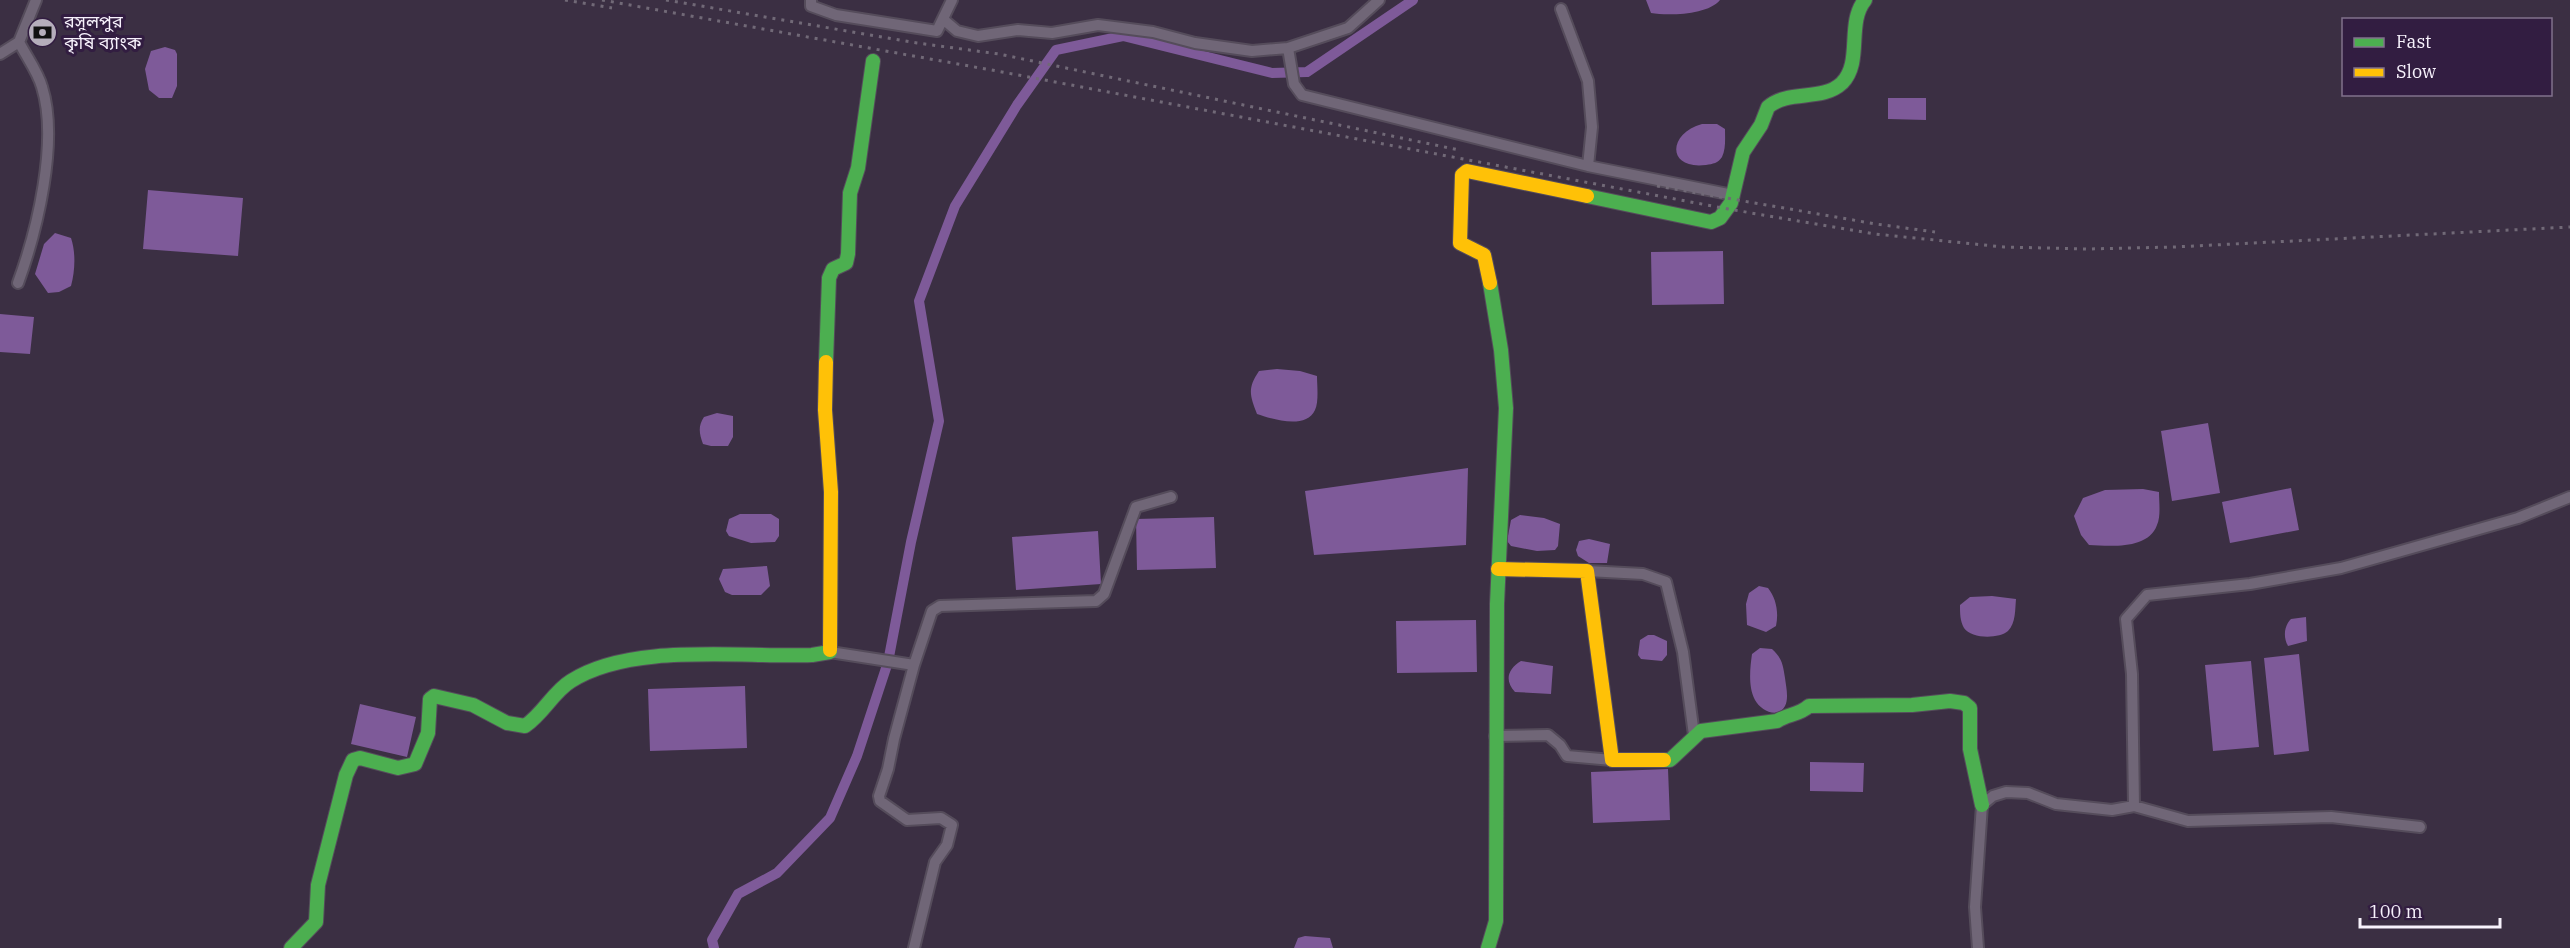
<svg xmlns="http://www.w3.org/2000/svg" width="2570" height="948" font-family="'IBM Plex Serif','Noto Sans Bengali',serif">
	<rect width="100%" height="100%" fill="#3b2f43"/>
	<path fill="#7e5a99" d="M1646,0H1720C1708,15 1668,16 1651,13Z
		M165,47L175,50L177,54V86L172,98H159L149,90L145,69L151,51Z
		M1888,98H1926V120L1888,119Z
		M1702,124H1717L1725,129C1725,138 1726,149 1722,157C1718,163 1713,164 1706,165C1666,170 1668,133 1702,124Z
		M148,190L243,198L238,256L143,249Z
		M55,233L71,238C76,253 75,271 71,286L59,292L48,293L35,274L44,244Z
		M1723,251L1724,304L1652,305L1651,252Z
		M0,314L34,317L30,354L0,352Z
		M1277,369L1300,371L1317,376C1317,386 1319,401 1315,410C1306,430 1272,419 1257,414C1250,395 1247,389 1259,371Z
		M717,413L733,416V437L728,446H711L703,444C699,433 698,426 704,417Z
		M2208,423L2220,493L2172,501L2161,431Z
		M1468,468L1466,545L1314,555L1305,491Z
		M2291,488L2299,530L2230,543L2222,502Z
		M2143,489L2159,492C2159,503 2161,516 2157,525C2148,550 2110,546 2089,545L2081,535L2074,516L2083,498L2105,490Z
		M740,514H771L779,519V536L775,542L751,543L729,536L726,531L729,519Z
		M1520,515L1544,518L1560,524L1558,546L1555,550L1537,551L1511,546L1507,541L1511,520Z
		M1214,517L1216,568L1137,570L1136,519Z
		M1098,531L1101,584L1016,590L1012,537Z
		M1589,539L1610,544L1607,563H1589L1578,556L1576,550L1579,541Z
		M767,566L770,586L761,595H732L725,592L719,579L723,569Z
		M1759,586L1768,588C1776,598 1779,612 1776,626L1766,632L1747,625L1746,604L1749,593Z
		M1992,596L2016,599C2015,609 2016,623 2008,631C1999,639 1971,639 1964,628C1960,621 1960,613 1960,605L1970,597Z
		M2306,617L2307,641L2288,646C2283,637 2284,626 2291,619Z
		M1476,620L1477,672L1397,673L1396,621Z
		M1648,635H1654L1667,641V655L1662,661L1641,659L1638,655L1640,640Z
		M1760,648L1772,649C1782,658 1783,665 1785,678C1786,686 1789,698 1785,706C1778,719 1761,711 1755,700C1748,687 1750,668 1752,654Z
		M2299,654L2309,751L2274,755L2264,658Z
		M1521,661L1553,666L1551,694L1515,692C1504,680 1508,669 1521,661Z
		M2251,661L2259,747L2213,751L2205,665Z
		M745,686L747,748L650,751L648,689Z
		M360,704L416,717L407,757L351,744Z
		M1810,762L1864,763L1863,792L1810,791Z
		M1668,769L1670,820L1593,823L1591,772Z
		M1305,936L1330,938L1333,948H1294L1298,938Z"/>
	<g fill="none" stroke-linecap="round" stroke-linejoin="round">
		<path stroke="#7e5a99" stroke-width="10" d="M714,948L712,940L738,894L777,873L830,818L857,756L888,662L911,542L939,421L919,301L955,206L1017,105L1056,50L1123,36L1272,73L1307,72L1413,0"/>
		<defs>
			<path id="street" d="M811,0V6L836,15L937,31L952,0
				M1561,9L1588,81L1592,127L1588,166L1733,195
				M944,20L957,31L978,36L1018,30L1052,33L1098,25L1153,32L1195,43L1252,51L1288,48L1348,28L1379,0
				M1288,48L1294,84L1302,95L1588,166
				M0,54L19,42L36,0
				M18,283C37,231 59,141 42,87C38,72 26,56 19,42
				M1587,571L1643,574L1666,582L1683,652L1694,735
				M830,652L914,665L932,611L940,606L1096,601L1104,594L1136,507L1171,497
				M914,665L894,739L888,769L879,796L880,801L907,820L941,818L952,825L947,845L935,862L914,948
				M1495,736L1548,735L1560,745L1567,756L1612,760
				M2134,806L2132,674L2126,619L2147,595L2250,584L2341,568L2518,518L2570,497
				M1978,948L1975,907L1982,805L1993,796L2006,792L2028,793L2056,804L2112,810L2134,806L2188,821L2331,817L2420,827"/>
			<path id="fast" d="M1587,196L1711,222L1720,218L1731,203L1743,152L1761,125L1768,107C1789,89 1822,102 1842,83C1863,62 1846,23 1865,0
				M826,362L829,278L833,269L846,263L848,254L850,193L858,168L873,61
				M1664,760H1670L1701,731L1777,721C1788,714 1799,715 1809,706L1912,705L1950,701L1964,703L1970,708V749L1982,805
				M291,948L316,922L318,885L346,775L353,760L360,758L398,768L415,764L428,733L430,699L434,696L473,705L507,723L525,726C544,713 553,692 571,681C632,642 741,658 812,655L830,652V650
				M1488,948L1496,921L1497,604L1506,408L1501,350L1490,283"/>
			<path id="slow" d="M1490,283L1484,255L1460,243L1462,175L1467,171L1587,196
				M826,362L825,410L831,492L830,650
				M1498,569L1587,571L1612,760H1664"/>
		</defs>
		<use href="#street" stroke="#554c5b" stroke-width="14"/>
		<use href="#fast" stroke="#554c5b" stroke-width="16"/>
		<use href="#slow" stroke="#554c5b" stroke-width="16"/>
		<use href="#street" stroke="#706677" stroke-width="10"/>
		<use href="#fast" stroke="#4caf50" stroke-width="14"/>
		<use href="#slow" stroke="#ffc107" stroke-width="14"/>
		<path stroke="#716977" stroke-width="3" stroke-dasharray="3 6" stroke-linecap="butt" d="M565,0L612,8
			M602,0L997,71L1728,209L1875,234L2004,247L2087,249L2174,247L2570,227
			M666,0L917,43L999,54L1459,150
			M1657,186L1876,224L1935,232"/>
	</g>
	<defs>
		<symbol id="bank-disc" viewBox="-11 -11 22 22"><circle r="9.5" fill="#b5aebb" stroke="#321d41"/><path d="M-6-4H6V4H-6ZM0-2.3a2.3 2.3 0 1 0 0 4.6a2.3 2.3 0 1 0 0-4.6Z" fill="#111"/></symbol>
	</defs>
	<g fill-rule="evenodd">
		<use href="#bank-disc" x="26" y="16" width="33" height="33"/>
	</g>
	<g text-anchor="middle" stroke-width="6" stroke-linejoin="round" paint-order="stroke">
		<g font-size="18" fill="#f7f2fc" stroke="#321d41" text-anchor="start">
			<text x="64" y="28">রসুলপুর<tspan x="64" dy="21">কৃষি ব্যাংক</tspan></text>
		</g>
	</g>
	<rect x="2342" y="18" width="210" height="78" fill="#321d41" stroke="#81728c" stroke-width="1.5"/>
	<rect x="2354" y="38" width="30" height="9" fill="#4caf50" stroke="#81728c" stroke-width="1.5"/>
	<text x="2396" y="48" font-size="18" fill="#f7f2fc">Fast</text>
	<rect x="2354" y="68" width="30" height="9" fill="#ffc107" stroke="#81728c" stroke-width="1.5"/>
	<text x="2396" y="78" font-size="18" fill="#f7f2fc">Slow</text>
	<path d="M2360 918v9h140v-9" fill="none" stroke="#f7f2fc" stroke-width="3"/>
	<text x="2369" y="918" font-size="18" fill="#f7f2fc" stroke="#321d41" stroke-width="4.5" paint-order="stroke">100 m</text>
</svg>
